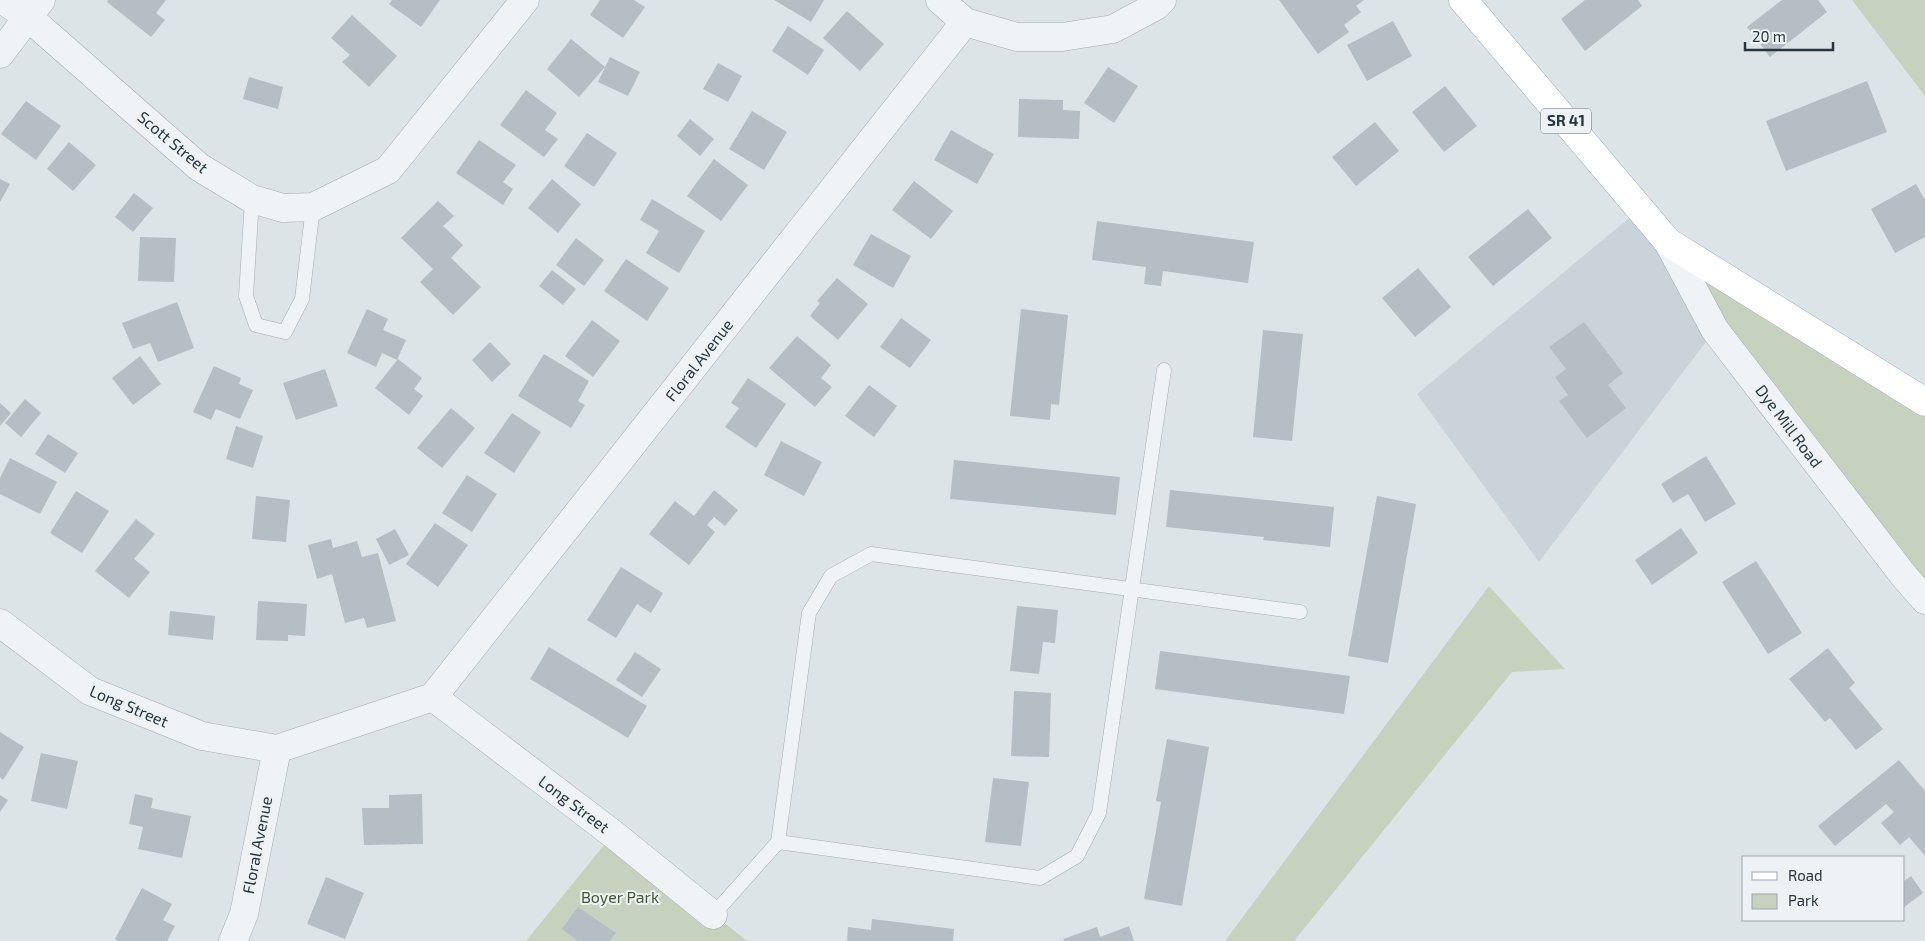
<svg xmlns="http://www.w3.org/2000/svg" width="1925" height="941" font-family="'Exo 2',sans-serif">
	<rect width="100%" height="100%" fill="#dde4e8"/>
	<path fill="#cbd3da" d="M1640,209L1715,330L1539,562L1417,394Z"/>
	<path fill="#c7d2be" d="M1852,0H1925V96Z
		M1668,242L1925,402V600Z
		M1489,586L1565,669L1512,672L1294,941H1225Z
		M613,834L747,941H526Z"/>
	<path fill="#b4bec4" d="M108,0H166L156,13L165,20L151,37L107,2Z
		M392,0H440L421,27L389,4Z
		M600,0H634L645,7L623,38L590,15Z
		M774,0H824L811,22Z
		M1279,0H1364L1356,6L1361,12L1344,25L1349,32L1318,54Z
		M1585,0H1638L1642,6L1585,51L1561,19Z
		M1782,0H1818L1827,12L1770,57L1747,27Z
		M847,11L884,44L860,71L823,38Z
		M352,15L397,56L369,87L342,62L350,55L331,38Z
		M1393,21L1412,56L1367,81L1347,45Z
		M788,26L824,50L808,75L772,51Z
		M571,39L605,67L579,97L547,69Z
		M610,57L640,72L628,96L598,82Z
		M718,63L742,76L728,102L703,89Z
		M1108,67L1138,86L1114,123L1084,103Z
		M249,77L283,87L278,109L243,99Z
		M1867,81L1887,132L1786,171L1766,121Z
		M1445,86L1477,126L1444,152L1412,112Z
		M526,90L557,113L545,130L558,139L544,157L500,125Z
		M1019,99L1063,100V110L1080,111L1079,139L1018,137Z
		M26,101L61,126L36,160L1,134Z
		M752,111L787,132L764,170L729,149Z
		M690,119L714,139L700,156L677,136Z
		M1375,122L1399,151L1356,186L1332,157Z
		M951,130L994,154L977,184L934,160Z
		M587,133L617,153L594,187L564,166Z
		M479,140L516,165L503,182L513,189L503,205L456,173Z
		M69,142L96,165L73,191L47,169Z
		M714,159L748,185L721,221L687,196Z
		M0,179L10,184L0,202Z
		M552,179L581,204L558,233L528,208Z
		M914,181L953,211L931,239L892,210Z
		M1916,184L1925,200V237L1895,253L1871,209Z
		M134,193L153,208L133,232L115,217Z
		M652,199L705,231L679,273L646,253L659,231L640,220Z
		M438,201L454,216L443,226L463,245L451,258L481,287L453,315L420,282L433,269L401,238Z
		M1528,209L1552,238L1493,286L1468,257Z
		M1097,221L1254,242L1248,283L1163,271L1161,286L1144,284L1146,267L1092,260Z
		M871,234L911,256L893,288L853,265Z
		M140,237L176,238L174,282L138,281Z
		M576,238L604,260L584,286L556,265Z
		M626,259L669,288L647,321L604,291Z
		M1418,268L1451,307L1415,337L1382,298Z
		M552,270L576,289L563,305L539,286Z
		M837,278L868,304L838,340L810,316L820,303L817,301Z
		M177,302L194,348L158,362L150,343L133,349L122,323Z
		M367,309L388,319L383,330L406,340L397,360L382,353L376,367L347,353Z
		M1021,309L1068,315L1059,405L1051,404L1050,420L1010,416Z
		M901,318L931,340L910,368L880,347Z
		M592,320L620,341L593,377L565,356Z
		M1584,322L1623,373L1608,385L1626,408L1587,438L1559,401L1568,395L1555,377L1566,369L1549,347Z
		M1263,330L1303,334L1292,441L1253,437Z
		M797,336L831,365L821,378L832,387L815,407L769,368Z
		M490,342L511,364L492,382L472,360Z
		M544,354L589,381L578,401L585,405L571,428L518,396Z
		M140,356L161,384L133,405L112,378Z
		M398,359L422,378L414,389L423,396L409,415L375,388Z
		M214,366L241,378L239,384L253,390L240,419L216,409L211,420L193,412Z
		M325,369L338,406L296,420L283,383Z
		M748,378L786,404L756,448L725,427L739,408L731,403Z
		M869,385L897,406L874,437L845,416Z
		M25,399L41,413L21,437L5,423Z
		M0,403L11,413L0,426Z
		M451,408L475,428L442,468L417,448Z
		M512,413L541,432L514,473L484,453Z
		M236,426L263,436L253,468L226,459Z
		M48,434L78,453L65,473L35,454Z
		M781,441L822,462L804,496L764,475Z
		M1706,456L1736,504L1705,522L1688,494L1673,503L1661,484Z
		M10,458L57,482L40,514L0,494V478Z
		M954,460L1120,477L1116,515L950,499Z
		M467,475L497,494L472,532L442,513Z
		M714,490L738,510L725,526L714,517L707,525L715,532L689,565L649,534L675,501L694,516Z
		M1170,490L1334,507L1330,547L1263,540L1264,537L1166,527Z
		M76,491L109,511L82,553L50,533Z
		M256,496L290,500L286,542L252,539Z
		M1377,496L1416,504L1388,663L1348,656Z
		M136,519L155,534L134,559L150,572L129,598L95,571Z
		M435,523L468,545L438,587L406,564Z
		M1681,528L1698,553L1652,585L1635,560Z
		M395,529L409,555L389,565L376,539Z
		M331,539L333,548L357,541L362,557L378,553L396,621L367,628L364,618L345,623L332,574L317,579L308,545Z
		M1756,561L1802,633L1768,654L1722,582Z
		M621,567L663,593L651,613L637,604L616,638L587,620Z
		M258,601L307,604L305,636L288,635V641L256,640Z
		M1017,606L1058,610L1055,643L1043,642L1039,674L1010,671Z
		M170,611L215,616L213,640L168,635Z
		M549,647L647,706L628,738L530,679Z
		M1828,648L1855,683L1849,688L1883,729L1856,750L1830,718L1825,722L1789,679Z
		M1160,651L1350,676L1344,714L1155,689Z
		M635,652L661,669L642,697L616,680Z
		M1014,691L1051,693L1049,757L1011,756Z
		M0,732L24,747L3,780L0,777Z
		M1167,739L1209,747L1182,906L1144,899L1161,802L1156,801Z
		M41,753L78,761L67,809L31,801Z
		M1899,760L1925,791V856L1909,837L1900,845L1881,823L1894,812L1886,804L1835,846L1818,826Z
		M993,778L1029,782L1021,846L985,842Z
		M135,794L153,798L151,808L191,816L182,858L138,849L143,827L129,824Z
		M422,794L423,844L364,845L362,808H389V795Z
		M0,795L8,800L0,812Z
		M1911,876L1923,893L1904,907V881Z
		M326,877L364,893L345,939L307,924Z
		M142,888L172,904L163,920L175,926L167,941H118L115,939Z
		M578,907L616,933L610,941H578L562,929Z
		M872,919L954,929L953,941H847L848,927L871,930Z
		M1129,926L1134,941H1064L1063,939L1097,927L1100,937Z"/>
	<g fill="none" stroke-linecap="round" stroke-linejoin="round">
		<defs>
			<path id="service" d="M252,199L246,296L256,325L285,332L302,299L313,207
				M778,842L1040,878L1077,856L1099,813L1164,370
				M713,915L778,842L809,613L831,576L871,554L1300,612"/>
			<path id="minor" d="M3,0L28,17L199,167L252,199L283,208L313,207L388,170L525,0
				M940,0L965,22L1017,37H1062L1113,29L1156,6L1162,0
				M0,54L41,0
				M0,623L90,691L202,736L277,749L433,697
				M433,697L965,22
				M433,697L613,834L713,915
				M233,941L244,914L277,749"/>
			<path id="tertiary" d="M1668,242L1715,330L1904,576L1925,600"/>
			<path id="primary" d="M1463,0L1668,242L1925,402"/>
		</defs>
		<use href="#service" stroke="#a2acb2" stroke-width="15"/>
		<use href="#minor" stroke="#a2acb2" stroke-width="29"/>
		<use href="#tertiary" stroke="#a2acb2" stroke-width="29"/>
		<use href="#primary" stroke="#9cabb4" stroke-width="29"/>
		<use href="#service" stroke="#f0f3f6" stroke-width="14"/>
		<use href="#minor" stroke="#f0f3f6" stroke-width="28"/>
		<use href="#tertiary" stroke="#f0f3f6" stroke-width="28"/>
		<use href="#primary" stroke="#fff" stroke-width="28"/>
	</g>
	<g text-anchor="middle" stroke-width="4" stroke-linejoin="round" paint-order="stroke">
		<rect fill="#edf2f5" stroke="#626e76" stroke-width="1" x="1541" y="108.5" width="50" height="25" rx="4"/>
		<g font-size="15" font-weight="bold" fill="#26353f">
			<text x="1566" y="126">SR 41</text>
		</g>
		<g font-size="16" fill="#26353f" stroke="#edf2f5">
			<text transform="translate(173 142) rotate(40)" y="6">Scott Street</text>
			<text transform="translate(699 360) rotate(-52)" y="6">Floral Avenue</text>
			<text transform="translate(1789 426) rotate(53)" y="6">Dye Mill Road</text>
			<text transform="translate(129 706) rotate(23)" y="6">Long Street</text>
			<text transform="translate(574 804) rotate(37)" y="6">Long Street</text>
			<text transform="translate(257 845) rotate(-79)" y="6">Floral Avenue</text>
		</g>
		<g font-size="16" fill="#435b33" stroke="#edf2f5">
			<text x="620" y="903">Boyer Park</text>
		</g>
	</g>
	<rect x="1742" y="856" width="162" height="65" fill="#edf2f5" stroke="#9da6ac"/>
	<rect x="1752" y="872" width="25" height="8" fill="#ffffff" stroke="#9da6ac"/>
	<text x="1788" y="881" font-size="15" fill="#26353f">Road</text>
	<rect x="1752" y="894" width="25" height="15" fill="#c7d2be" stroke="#9da6ac"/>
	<text x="1788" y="906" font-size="15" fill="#26353f">Park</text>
	<path d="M1745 42v8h88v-8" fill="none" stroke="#26353f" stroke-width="2.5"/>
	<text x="1752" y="42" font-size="15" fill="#26353f" stroke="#edf2f5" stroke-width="4" paint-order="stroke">20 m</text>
</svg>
